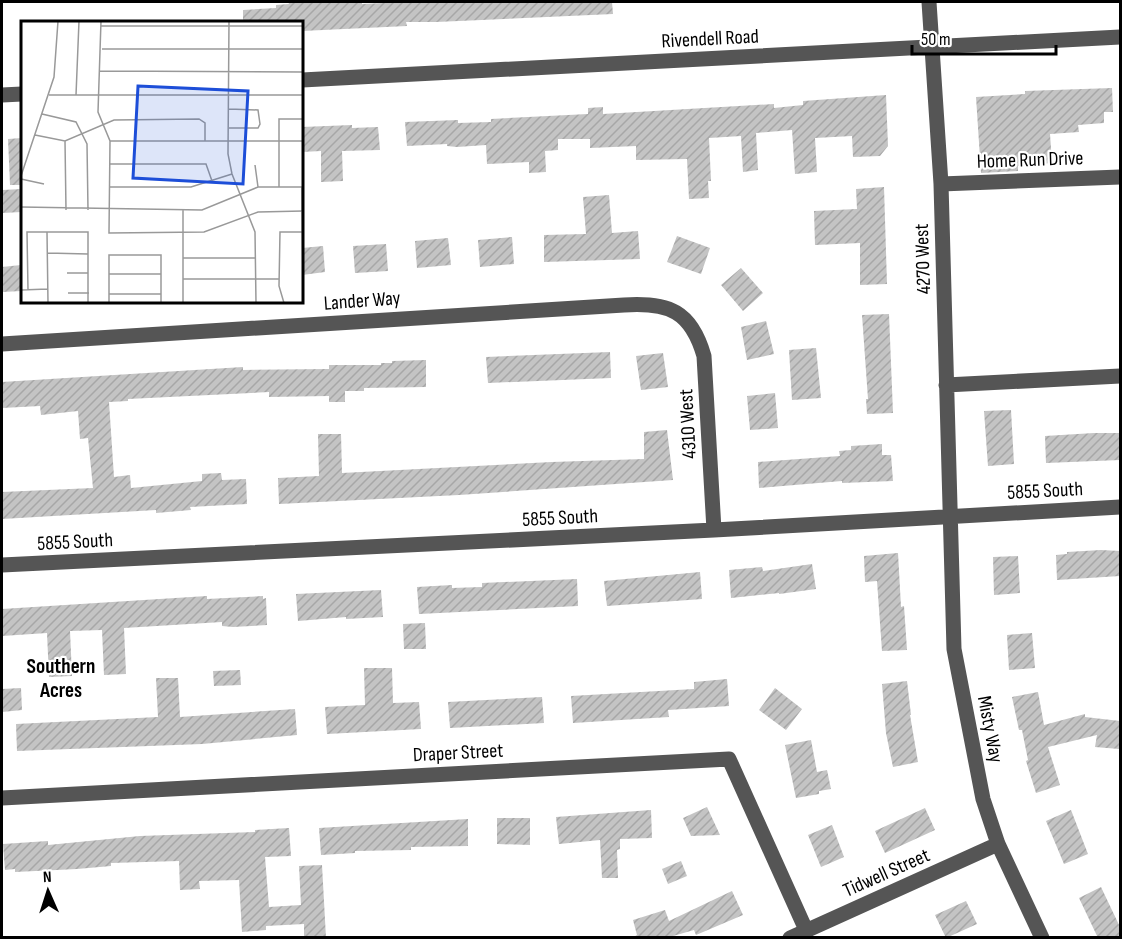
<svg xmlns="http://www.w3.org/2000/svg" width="1122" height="939" font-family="'Sofia Sans Condensed',sans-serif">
	<defs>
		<pattern id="building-hatch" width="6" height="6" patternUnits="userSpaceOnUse" patternTransform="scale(1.5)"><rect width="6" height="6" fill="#c4c4c4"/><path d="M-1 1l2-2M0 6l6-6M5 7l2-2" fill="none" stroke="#a7a7a7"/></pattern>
	</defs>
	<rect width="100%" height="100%" fill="#fff"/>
	<path fill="url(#building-hatch)" d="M288,2H362V4L404,2H612L613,14L436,22H406L407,26L302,31V22H243V10L276,8V5L289,4Z
		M1112,88L1113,112H1104V123L1078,125L1079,132L1050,134L1052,163L1018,166V171L981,173L976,97L1025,94V91Z
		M886,95L888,146L880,156L853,157L852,136L815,138L817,172L795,174L792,130L756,133L758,170L743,172L741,136L709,138L711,181H708L709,198L689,199L687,159L636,160V146L590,148V139H558V150L545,151L546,172L529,173V162L487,164L486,145L457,147L447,146V144L407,146L405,122L458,120V123L491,122V119L588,114V108L603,107V114L774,104V108L803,105V101Z
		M352,125V128L378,127L380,150L342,151L343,181L321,182V151L302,152V127Z
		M22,138V185H10L8,139Z
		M884,187L887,284L860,285V243L815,245L814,211L857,209L856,189Z
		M22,189V212L2,213V190Z
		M609,195L612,233L638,231L640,259L544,262V235L586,234L583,197Z
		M677,236L710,248L701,274L667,262Z
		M512,237L514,264L480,267L478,240Z
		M448,238L451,265L417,268L415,241Z
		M386,244L388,271L355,273L353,246Z
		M323,246L325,272L302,275V248Z
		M21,265L22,291L2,292V267Z
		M741,268L763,293L743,311L721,285Z
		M889,314L893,413L867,414L866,399H868L862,315Z
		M766,321L774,354L747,360L741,327Z
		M816,348L821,398L792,400L789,350Z
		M610,352L611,378L488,383L486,357Z
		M663,353L668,387L641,390L636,356Z
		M426,360V387L364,388V391H345V402H329V396L269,397V392L128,399V401L109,402L114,477L130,475L131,488L202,481V474L221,473L222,480L246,479L247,504L190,507L191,510L156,513V510L2,519V492L93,488L88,438L80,439L78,411L41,415L40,406L2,408V382L243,367V370L329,369V365H381V363H392V361Z
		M775,393L778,428L750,430L747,396Z
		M1011,410L1014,464L988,466L984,411Z
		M667,430L673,480L459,495L279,504L278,478L319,476L318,434H341L342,473L552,462L644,459V432Z
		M1094,433H1120V460L1046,463L1045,436Z
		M882,444V455H891L893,481L842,483V481L759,488L758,462L840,456L839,451L851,450V446Z
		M1101,550L1120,551V576L1057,580L1056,555L1067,554V552Z
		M898,553L901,607L904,606L907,650L882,651L877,581L865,582L864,556Z
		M1018,556L1020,593L994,595L993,557Z
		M812,564L816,589L779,594V593L731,598L729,570L762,567L763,571Z
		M700,572L702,599L607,606L604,581Z
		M577,579L578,606L419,614L417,587L452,585V588L482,587V583Z
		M381,590L383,617L346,619V617L298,621L296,594Z
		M207,596V599L263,596V599L266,598L267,625L233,627L222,626V622L124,628L126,674L104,675L102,630L70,631L72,676L49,677L47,633L2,636V609Z
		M425,623L426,649H404L403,624Z
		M1032,633L1035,668L1009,670L1007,635Z
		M364,668H392L393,703L419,702L421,729L327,734L325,707L365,705Z
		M240,670L241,685L214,686L213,671Z
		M156,678H178L180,717L295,709L297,735L202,744L17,751L16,724L158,717Z
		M727,679L729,706L668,710L669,717L573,723L571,696L694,689V682Z
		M907,681L911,715H910L918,762L893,767L886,733L882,684Z
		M21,688L22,710L2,712V689Z
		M775,688L802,709L786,730L759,710Z
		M1038,692L1044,725L1085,714V717L1120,721V733L1119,749L1095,747L1097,735L1048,747L1060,785L1036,793L1026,761L1028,760L1022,730H1019L1012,697Z
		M542,697L544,723L450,728L448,702Z
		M811,740L817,772L827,770L831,789L819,791V794L796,798L785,745Z
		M707,807L720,835L691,836L683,818Z
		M925,808L935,830L885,853L875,831Z
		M651,810L652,838L620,839V849L617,850L618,878H602L600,840L559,844L556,817Z
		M1071,810L1088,854L1064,864L1046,821Z
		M497,818H530V845L497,844Z
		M468,819V846L411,847V850L355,851V853L321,855L319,828Z
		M832,825L844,857L821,867L808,835Z
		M289,828L291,856L265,857L269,907L301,905L299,866L322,865L326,938H304V924L266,926V930L242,932L239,880L199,881L200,889L180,890L179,861L111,863V866L77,869L15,872V869L5,870L3,844L48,841V845L140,836L255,832V830Z
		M681,861L687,876L668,884L662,869Z
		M1101,887L1120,927V938H1098L1079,898Z
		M732,891L743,915L696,935L694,930L673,936L674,938H632L637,935L633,920L665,910L669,921Z
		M966,901L977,924L946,938L935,915Z"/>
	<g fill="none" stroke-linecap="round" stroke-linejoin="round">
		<path stroke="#555" stroke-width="15" d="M929,2L941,184L954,649L983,799L998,844L1042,938
			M302,80L1120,37
			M2,95L22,94
			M941,184L1120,177
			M2,344L624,305C669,302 691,311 704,356L714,530
			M946,385L1120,376
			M2,565L714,530L1120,507
			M2,798L729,759L806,930
			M790,938L998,844"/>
	</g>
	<g text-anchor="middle" stroke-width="4.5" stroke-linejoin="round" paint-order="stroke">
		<g font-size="20" fill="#000" stroke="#fff">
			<text transform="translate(710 38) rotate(-3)" y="7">Rivendell Road</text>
			<text transform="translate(1030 159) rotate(-2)" y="7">Home Run Drive</text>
			<text transform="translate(922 259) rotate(-92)" y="7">4270 West</text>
			<text transform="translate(362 300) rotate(-4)" y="7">Lander Way</text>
			<text transform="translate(687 424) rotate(-93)" y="7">4310 West</text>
			<text transform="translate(1045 490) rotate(-3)" y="7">5855 South</text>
			<text transform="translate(560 517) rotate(-3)" y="7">5855 South</text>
			<text transform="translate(75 541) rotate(-3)" y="7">5855 South</text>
			<text transform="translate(991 729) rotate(79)" y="7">Misty Way</text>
			<text transform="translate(458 752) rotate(-3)" y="7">Draper Street</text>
			<text transform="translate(886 872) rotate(-24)" y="7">Tidwell Street</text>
		</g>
		<g font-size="21" font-weight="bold" fill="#000" stroke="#fff">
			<text x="61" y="673">Southern<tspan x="61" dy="24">Acres</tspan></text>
		</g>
	</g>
	<g transform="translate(21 21)">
		<rect width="282" height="282" fill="#fff"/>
		<path fill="none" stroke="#999" stroke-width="1.5" d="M80,0L77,91L89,120L88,212L183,211L237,191L282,190M208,0L207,133L211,153L234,211L235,282M80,5H282M81,28H282M79,50L282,51M28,74H282M55,74L58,0M21,93L55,101L66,123L67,189M208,107H237L239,103L237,89L208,88M14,114L44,120L93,99L178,98L184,102V120M44,120L45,189M89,120H282M89,143H185L191,160M234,144L237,166M0,155L33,56L37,0M0,158L23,163M89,166H170L211,153M258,166V98H282M281,166L282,269M0,186L181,189L237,166H282M162,189V282M26,211L27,282M26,232L67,233M162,237H235M46,252H67M88,253H140M162,258H258M0,269L27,268M7,269L6,211H67V282M47,272H68M88,273H140M88,282V234H140V282M263,282L258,265L259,211H282"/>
		<path fill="#1d4ed8" fill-opacity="0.15" stroke="#1d4ed8" stroke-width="3" d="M117,65L227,70L222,163L112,157Z"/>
		<rect width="282" height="282" fill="none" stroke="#000" stroke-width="3"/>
	</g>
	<rect width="1122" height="939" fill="none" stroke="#000000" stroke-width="6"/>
	<g transform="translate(48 891) rotate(357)" stroke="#ffffff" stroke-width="4.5" paint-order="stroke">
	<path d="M0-4.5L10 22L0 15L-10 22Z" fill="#000000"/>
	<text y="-9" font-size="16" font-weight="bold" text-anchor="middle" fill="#000000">N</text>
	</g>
	<path d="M912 45v9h144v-9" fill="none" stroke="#000000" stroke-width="3"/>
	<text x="921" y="45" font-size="18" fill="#000000" stroke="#ffffff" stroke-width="4.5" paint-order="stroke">50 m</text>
</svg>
